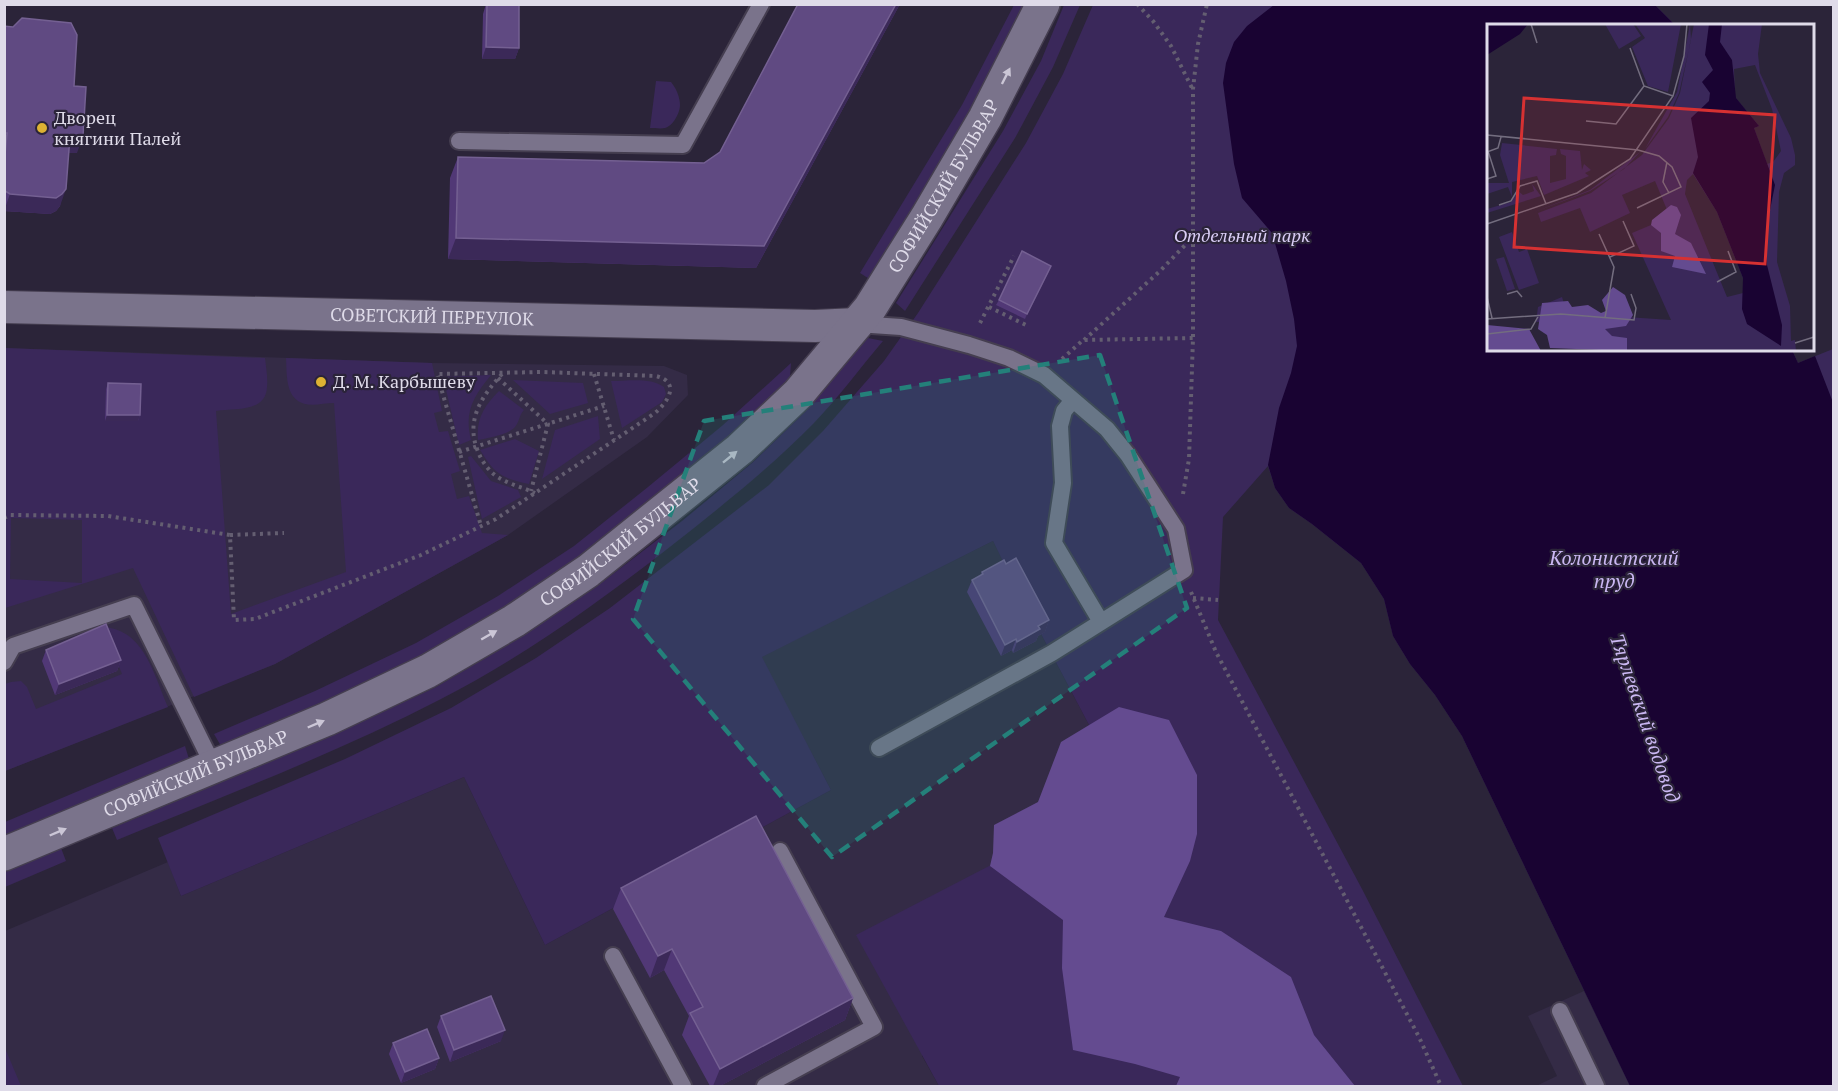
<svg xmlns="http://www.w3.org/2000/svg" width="1838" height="1091" font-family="'PT Serif',serif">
	<rect width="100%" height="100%" fill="#2b2439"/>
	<path fill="#342b46" d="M5,348L432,363L664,366L687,375L688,395L647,437L508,535L275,664L5,771Z
		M993,541L1008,571L1045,632L1041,634L1126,795L990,866L922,1056L939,1086H5V931L168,862L181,896L464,777L545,945L831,790L761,657Z
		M1584,991L1630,1086H1536L1557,1076L1528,1016Z"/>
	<path fill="#3a285a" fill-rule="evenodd" d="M1014,5H1027L973,112L871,280L860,273L962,105Z
		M1064,5H1080L1053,67L1015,138L905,311L896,303L1003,131L1041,61Z
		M1093,5H1655L1675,25L1488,26V350H1792L1798,363L1833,349V1086H1630L1462,736L1435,695L1410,664L1393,636L1384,599L1361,563L1312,524L1289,508L1275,488L1268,466L1223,517L1218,620L1362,889L1463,1086H939L856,935L1126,795L1041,634L1044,631L1008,572L993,541L762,657L831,790L545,945L464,777L181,896L158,838L345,759L451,708L536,658L610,608L769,485L823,431L884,361L918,313L1026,143L1063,74Z
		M656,81L671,82C676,88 680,97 680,105C680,113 673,126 665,128C661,129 654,128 650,128Z
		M868,338L883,341C860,368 839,397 814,423C769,469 717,510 666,550C595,605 521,658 441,699C337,753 226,795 117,840L112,828L332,735L436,687L521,637L596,587L682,521L752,463L805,412Z
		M5,348L265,358C266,367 268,378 267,387C266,413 234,408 216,411L231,614L346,572L334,403C325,403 314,406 305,404C285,399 287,375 286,358L432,363L442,411L434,413L439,432L448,431L460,471L451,474L457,499L469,496L482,533L508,535L275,664L194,697L133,568L5,608ZM11,518L82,520V583L10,579Z
		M791,363L790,376L788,382L733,435L581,556L506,608L423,655L321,704L221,746L214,734L315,691L416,643L498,596L574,546L648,487L723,425Z
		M491,375C473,397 464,412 471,440L459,445L443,377Z
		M513,380L583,383L588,403L550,414Z
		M611,381C627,381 651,377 664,387L666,394L662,402L622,428Z
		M499,391L524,410C519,415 519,423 515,427C510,434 487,438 478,440C476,419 484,406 499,391Z
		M598,416L600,439L542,479L555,430Z
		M515,439L539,451L529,484C501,478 495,474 480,450Z
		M471,456L491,481L518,490L521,497L482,519L468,457Z
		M103,627C144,629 154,675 168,707L5,771V684L11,682L21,681L27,687L36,709L122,674Z
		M185,746L189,759L5,836V822Z
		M61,848L66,861L5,887V872Z
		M4,1048H5L21,1086H5Z"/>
	<path fill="#644b90" d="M1119,707L1169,720L1197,775V834L1190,861L1164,917L1221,931L1291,977L1314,1035L1355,1086H1176L1180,1077L1135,1064L1073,1050L1062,968L1063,920L990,866L993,853L994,825L1038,802L1061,742Z"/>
	<path fill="#190332" d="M1274,5H1655L1675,25L1488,26V350H1792L1798,363L1815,356L1834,405L1833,1086H1630L1462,736L1435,695L1410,664L1393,636L1384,599L1361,563L1312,524L1289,508L1275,488L1268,465L1279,408L1291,373L1297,346L1294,319L1286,281L1272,233L1242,198L1234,164L1223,83L1226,63L1234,42L1247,26Z"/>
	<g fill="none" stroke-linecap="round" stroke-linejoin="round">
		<defs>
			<path id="lane" d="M459,141L683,145L761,4
				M857,324L901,327L969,345L1009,358L1044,375L1107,429L1128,455L1176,529L1184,570L1052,653L879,748
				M1073,400L1064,411L1060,426L1063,483L1054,543L1101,622
				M4,662L13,646L134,605L214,767
				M613,956L683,1086
				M1560,1011L1596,1086
				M765,1086L874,1027L780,851"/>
			<g id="street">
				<path id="s1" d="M4,307L815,326L857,324"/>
			</g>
			<g id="secondary">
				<path id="s2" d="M4,854L327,719L428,671L514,621L588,571L740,449L798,394L870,308L927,217L985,118L1043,4"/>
			</g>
		</defs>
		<use href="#lane" stroke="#453e50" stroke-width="20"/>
		<use href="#street" stroke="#453e50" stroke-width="34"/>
		<use href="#secondary" stroke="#453e50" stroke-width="36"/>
		<path stroke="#645e71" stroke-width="4" stroke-dasharray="3 4.5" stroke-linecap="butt" d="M1137,4L1153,21L1171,46L1192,88
			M989,307L1026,325
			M980,323L1014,256
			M1084,340L1160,271L1192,238
			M1062,359L1083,340L1193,338
			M502,374C482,396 466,419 477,449C481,460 487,469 496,476C508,484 522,487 535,493
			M594,374L614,440
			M498,378L548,424L531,491
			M459,452L604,406
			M1183,494L1189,459L1193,338V89L1198,44L1207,4
			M4,518L10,515L108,516L230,535L234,620L255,619L421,555L496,519L655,413C668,402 681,382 656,376L542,372L437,374L481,526
			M230,535L284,533
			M1191,592L1216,652L1419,1037L1441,1086
			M1193,598L1218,600"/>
		<use href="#lane" stroke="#7a738b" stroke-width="16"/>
		<use href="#street" stroke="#7a738b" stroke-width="32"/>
		<use href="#secondary" stroke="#7a738b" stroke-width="33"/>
	</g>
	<path fill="#513876" d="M486,4H519V48L515,59H482L483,14Z
		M798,4H900L756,268L448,259L450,178L458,157L704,163L720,152Z
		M4,26L74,86L77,153H69L60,206L56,211L50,214L4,211Z
		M1049,271L1025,319L996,305L999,300Z
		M108,383L140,415L138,421H105L106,389Z
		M1006,564L1049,620L1045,632L1038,636L1036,641L1013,653L1012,650L1001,656L967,592L972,580L980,576L982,572Z
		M46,650L121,660L117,671L55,695L42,661Z
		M621,888L853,998L845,1020L720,1086H710L682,1035L689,1016L664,970L650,978L613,909Z
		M441,1016L501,1041L450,1062L437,1027Z
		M393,1043L439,1058L435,1069L401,1083L389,1054Z"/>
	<path fill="#3b2958" d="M896,4H900L756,268L448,259L456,238L764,246Z
		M486,47L519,48L515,59H482Z
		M70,136H83L77,153H64Z
		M66,189L60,206L56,211L50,214L4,211L10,194Z
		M1051,266L1049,271L1025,319L1027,314Z
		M107,415H140L138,421H105Z
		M1049,620L1045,632L1038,636L1036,641L1013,653L1017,642L1038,626Z
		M1016,639L1012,650L1001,656L1005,645Z
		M121,660L117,671L55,695L59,684Z
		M672,949L664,970L650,978L658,956Z
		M853,998L845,1020L720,1086H713L720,1069Z
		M505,1030L501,1041L450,1062L454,1050Z
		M439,1058L435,1069L401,1083L405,1072Z"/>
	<path fill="#604a82" stroke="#746092" stroke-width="1.5" d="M487,4H519V48L486,47Z
		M798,4H896L764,246L456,238L458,157L704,163L720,152Z
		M22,18L71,23L77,35L74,86L86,87L83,136H70L66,189L62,194L56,198L10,194L5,191L4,188V166L7,133H4V26L13,27Z
		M1022,251L1051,266L1027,314L999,300Z
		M108,383L141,384L140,415H107Z
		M1016,558L1049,620L1038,626L1040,629L1017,642L1016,639L1005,645L972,580L983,574L982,572L1004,560L1006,564Z
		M106,624L121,660L59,684L46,650Z
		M756,816L853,998L720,1069L690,1013L703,1007L672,949L658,956L621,888Z
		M491,996L505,1030L454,1050L441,1016Z
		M427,1029L439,1058L405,1072L393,1043Z"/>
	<defs><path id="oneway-solid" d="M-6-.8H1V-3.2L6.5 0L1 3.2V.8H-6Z" transform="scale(1.5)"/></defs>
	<g fill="#cbc6d6">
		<use href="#oneway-solid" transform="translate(1006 76) rotate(-63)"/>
		<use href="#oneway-solid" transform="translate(730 457) rotate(-39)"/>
		<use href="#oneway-solid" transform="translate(489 635) rotate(-30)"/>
		<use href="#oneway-solid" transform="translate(316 724) rotate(-23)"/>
		<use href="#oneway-solid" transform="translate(58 832) rotate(-23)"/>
	</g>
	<path fill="#24807a" fill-opacity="0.2" stroke="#24807a" stroke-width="4.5" stroke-dasharray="12 8" stroke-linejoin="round" d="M1100,355L1187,608L832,857L633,619L704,421Z"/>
	<g fill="#ddb233" stroke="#2b2439" stroke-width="2">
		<circle cx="42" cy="128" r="6"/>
		<circle cx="321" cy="382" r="6"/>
	</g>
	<g text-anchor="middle" stroke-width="4.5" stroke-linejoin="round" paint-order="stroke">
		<g font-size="18" fill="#dfdbe9" stroke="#2b2439" text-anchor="start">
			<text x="54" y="124">Дворец<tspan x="54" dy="21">княгини Палей</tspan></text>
			<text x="333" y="388">Д. М. Карбышеву</text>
		</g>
		<g font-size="18" fill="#dfdbe9" stroke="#2b2439">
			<text dy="6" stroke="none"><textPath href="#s2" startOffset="1180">СОФИЙСКИЙ БУЛЬВАР</textPath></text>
			<text dy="6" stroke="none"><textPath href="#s1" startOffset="428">СОВЕТСКИЙ ПЕРЕУЛОК</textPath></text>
			<text dy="6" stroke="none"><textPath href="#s2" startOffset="694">СОФИЙСКИЙ БУЛЬВАР</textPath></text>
			<text dy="6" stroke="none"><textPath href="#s2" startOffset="208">СОФИЙСКИЙ БУЛЬВАР</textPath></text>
		</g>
		<g font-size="18" font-style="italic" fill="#dacef6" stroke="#2b2439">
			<text x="1242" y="242">Отдельный парк</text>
		</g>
		<g font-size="20" font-style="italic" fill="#cab7f2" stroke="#2b2439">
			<text x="1614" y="565">Колонистский<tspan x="1614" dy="23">пруд</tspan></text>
			<text transform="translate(1645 718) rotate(71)" y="7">Тярлевский водовод</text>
		</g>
	</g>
	<g transform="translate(1487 24)">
		<rect width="327" height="327" fill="#2b2439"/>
		<path d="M118,0H146L154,12L132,25ZM148,0H194L181,68L161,62L145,23L158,14ZM203,0L204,16L192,69L181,93L158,125L190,68ZM207,0H275L271,30L273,49L304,114L308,131V141L297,149L292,168L290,238L303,282L304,317L308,316L309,327H123L81,297L49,298L51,283L75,273L80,289L184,296L145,209L183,193L168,157L135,171L143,189L103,208L93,184L54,198L51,189L104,169L155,131L182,94L193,69ZM268,41L285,85L294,127L286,138L280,140L267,104L272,102L248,73L247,45ZM206,150L230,188L256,254V269L240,273L233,256L198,170L200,156ZM15,119L70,125L69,131L63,132V159L79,155V132L74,130L73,125L93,127L95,146L97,140L104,146L98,149L102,152L57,171L50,152L25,158V173L21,163L0,170V159H22L13,131ZM153,128L137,145L103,167L45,189L103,166ZM45,160L54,172L0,189V185L24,178L31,167L36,171L47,167ZM25,208L32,228L40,225L52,259L32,266L12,213ZM17,233L28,265L20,267L9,235Z" fill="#3a285a" fill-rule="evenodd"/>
		<path d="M184,181L190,183L194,191L188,210L204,219L219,250L185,243L188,232L174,227V209L164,201L165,196ZM126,263L138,271L146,291L139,302L118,305L125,312L140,314V327L63,324L60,311L51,305L55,279L81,277L85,283L101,281L114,289L119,287L115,276ZM0,301L42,305L54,327H0Z" fill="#644b90"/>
		<path d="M0,0H41L33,10L0,31ZM222,0H235L233,18L245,36L249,74L272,102L267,104L288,161L280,201V241L295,301L294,322L260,300L255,285L256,254L230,188L206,149L211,133L204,94L222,77L223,69L215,58L226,46L218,31Z" fill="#190332"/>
		<path fill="none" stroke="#736d7f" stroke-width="1.5" d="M44,0L50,19M143,24L157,62L186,72M99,97L129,100L157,62M0,111L151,126L172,132L185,143L194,163L150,184M0,128L11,124L14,113M180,138L176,158L182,169M0,155L9,152L1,127M12,181L24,177L33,162L50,157L59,180M0,200L90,169L143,135L186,72L197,32L200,0M112,210L127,243L118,294M123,233L147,222L136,197M230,258L249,248L241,227M20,270L30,267L35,273M0,273L5,294M0,295L74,290L147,296L149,284L144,270M0,310L44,305L52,291M308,319L327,313"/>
		<path fill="#d63132" fill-opacity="0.15" stroke="#d63132" stroke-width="3" d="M37,74L288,91L278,240L27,223Z"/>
		<rect width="327" height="327" fill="none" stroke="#dfdbe9" stroke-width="3"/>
	</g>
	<rect width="1838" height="1091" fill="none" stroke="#dfdbe9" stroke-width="12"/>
</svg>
